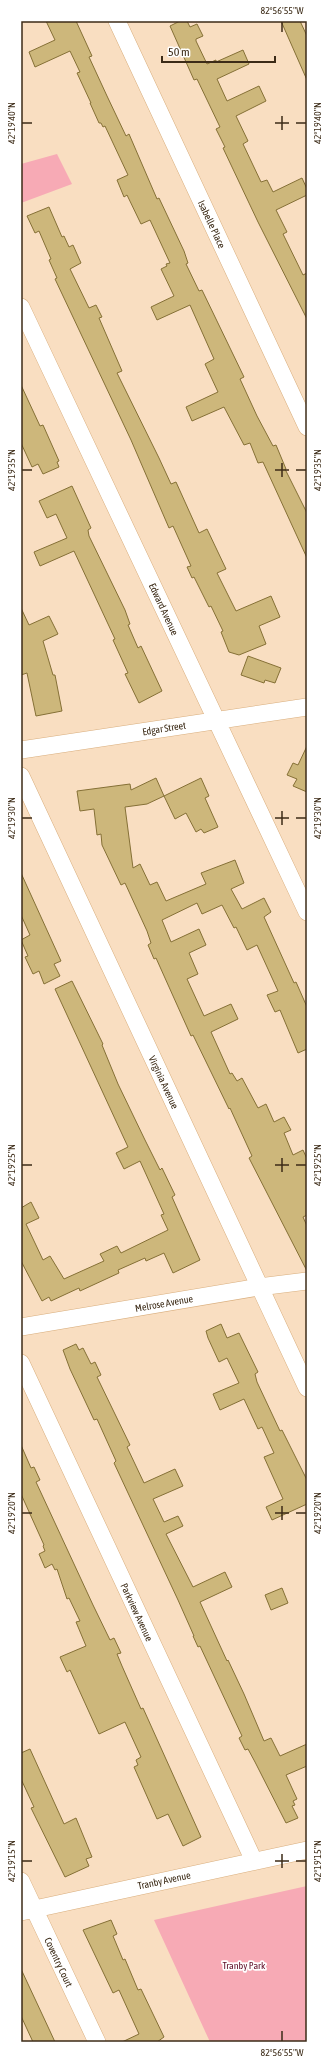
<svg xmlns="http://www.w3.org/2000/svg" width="328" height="2063" font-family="'Asap Condensed',sans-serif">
	<rect width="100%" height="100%" fill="#f9dec1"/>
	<path fill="#f7aab5" d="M57,154L72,184L21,203V164Z
		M307,1886V2042H210L154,1920Z"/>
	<path fill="#cdb77b" stroke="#857036" d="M46,21H76L92,56L89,57L107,96L126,136L129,134L157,199L159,198L184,251L188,263L186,264L199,291L202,290L244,377L240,379L257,416L273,446L276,445L286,469H285L307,513V558L263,462L258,463L250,443L244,445L224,407L192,421L186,407L218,392L205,364L214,359L190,305L157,320L151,307L174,296L161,269L167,266L166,264L170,263L150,220L141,224L127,195L124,197L117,180L128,175L105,126L103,127L101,123H99L90,103H91L77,73L80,72L70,51L35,67L29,52L55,40Z
		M180,21H187L190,27L197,24L203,36L196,39V41L207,64L216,60V62L243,50L249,64L217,79L227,101L259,86L266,101L236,116L248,141L243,144L261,182L267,180L273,192L302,178L307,189V195L276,210L287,232L283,234L303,275L307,273V319L258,222L223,148L225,147L216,129L220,127L197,79L194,80L170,26Z
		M281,21H300L307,36V80Z
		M49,207L62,237L64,236L69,247L73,245L81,263L70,269L89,308L96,305L102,317L99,318L122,371L117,373L159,458L171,484L176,482L199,533L207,529L226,569L217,573L236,611L271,596L280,617L259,626L266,644L239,655L229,652L221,632L223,631L211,606L209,607L194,577L192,578L187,567L191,566L173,526L169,528L131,440L55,279L57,278L49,260L51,259L39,231L35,233L27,216Z
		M21,385L40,426L43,425L59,461L57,462L59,467L43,474L38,464L32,467L21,443Z
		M72,486L91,528L88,530L89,536L125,610L130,624L128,625L138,648L141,646L162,691L139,703L125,674L128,673L113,640L115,639L74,551L40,566L34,552L67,538L56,514L47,518L39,501Z
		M21,608L29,625L49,616L58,634L43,641L53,675H55L62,711L36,716L27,673L21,675Z
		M248,656L281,668L275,683L265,680L264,683L241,675Z
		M307,746V792L293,786L297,779L287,775L293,763L298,765Z
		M156,778L164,796L201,778L209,796L205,798L218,827L204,833L201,829L196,832L186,813L175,819L164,796L147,804L125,807L133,868L140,864L150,885L157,882L166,901L206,884L201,873L235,860L244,883L231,889L242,909L264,898L271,912L264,917L294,983L296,982L307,1007V1049L298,1053L280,1010L275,1012L267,995L278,991L257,945L247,950L236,927L234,928L222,905L202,914L197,903L162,920L171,942L199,929L206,945L189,953L198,974L187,979L204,1016L231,1004L238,1019L211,1032L230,1074L232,1073L237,1081L242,1078L258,1108L266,1104L274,1122L284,1117L291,1130L284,1133L293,1155L303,1150L307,1159V1215L303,1217L307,1226V1271L249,1158L252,1156L230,1108L229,1109L193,1035L191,1036L156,958L154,959L148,945L151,943L147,931L125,883L121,885L102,845L101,834L97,835L94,809L80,811L77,791L130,784L131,790Z
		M21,873L61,961L54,964L60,976L44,984L39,971L33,974L25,957L28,956L21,940L30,935L21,915Z
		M72,981L103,1044L102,1045L118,1084L145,1140L160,1170L162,1168L175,1195L172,1197L200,1260L173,1273L164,1253L146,1261L145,1258L118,1270L119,1273L80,1291L79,1288L51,1301L49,1297L42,1301L21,1261V1208L31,1202L39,1218L26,1224L43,1260L50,1256L64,1279L104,1261L100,1254L117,1246L121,1253L168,1230L161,1215L164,1214L140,1161L124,1169L116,1153L128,1147L55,989Z
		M221,1324L227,1338L239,1333L258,1372L255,1374L257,1382L280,1431L282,1430L307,1480V1504L272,1520L266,1507L283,1499L264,1457L274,1453L262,1427L258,1429L244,1399L220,1410L213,1394L239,1383L227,1358L219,1362L208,1338L206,1331Z
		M76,1344L79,1350L83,1348L91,1364L95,1362L101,1375L97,1377L130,1445L127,1447L144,1483L175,1469L183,1486L153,1499L164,1522L178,1516L183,1526L166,1534L193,1587L225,1572L232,1587L200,1602L227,1661L228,1660L244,1694L264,1741L271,1738L280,1756L307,1744V1766L286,1775L297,1799L293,1801L295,1805L292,1806L298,1818L286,1823L255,1762L248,1749L245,1750L239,1738L242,1736L200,1646L198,1647L193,1636H194L178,1600L114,1463L116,1461L97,1419L94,1420L70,1369L63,1350Z
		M21,1445L31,1468L34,1467L40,1480L36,1482L93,1605L110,1640L114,1638L121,1653L117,1654L122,1666L141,1709L143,1708L201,1837L183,1846L168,1814L157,1819L134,1767L138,1765L136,1760L141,1757L125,1722L99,1734L70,1670L67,1672L60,1657L86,1646L76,1622L80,1621L69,1598L67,1599L57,1569L55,1570L52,1564L45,1568L39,1554L45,1551L43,1546L44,1545L21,1494Z
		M282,1588L288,1603L271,1610L265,1595Z
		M30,1749L64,1824L76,1818L92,1857L86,1859L89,1866L65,1877L31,1808L34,1807L21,1779V1753Z
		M111,1920L117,1934L113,1936L123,1960L125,1959L138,1990L141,1989L164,2037L157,2042H122L139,2034L119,1990L113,1993L83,1930Z
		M21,1969L49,2029L55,2042H33L21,2016Z"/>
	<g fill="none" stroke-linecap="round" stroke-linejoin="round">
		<defs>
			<path id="minor" d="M117,21L307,427
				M21,307L307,912
				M21,750L307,707
				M21,776L307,1388
				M21,1327L259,1287L307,1281
				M21,1363L254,1861
				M21,1881L97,2042
				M21,1912L307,1850"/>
		</defs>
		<use href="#minor" stroke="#d9ae7d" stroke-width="18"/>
		<use href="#minor" stroke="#fff" stroke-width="17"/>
	</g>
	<path fill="none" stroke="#3c2b17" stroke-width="1.5" d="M282,22V32M282,116V130M22,123H32M275,123H289M296,123H306M282,463V477M22,470H32M275,470H289M296,470H306M282,811V825M22,818H32M275,818H289M296,818H306M282,1158V1172M22,1165H32M275,1165H289M296,1165H306M282,1506V1520M22,1513H32M275,1513H289M296,1513H306M282,1854V1868M22,1861H32M275,1861H289M296,1861H306M282,2031V2041"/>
	<g text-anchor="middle" stroke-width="3.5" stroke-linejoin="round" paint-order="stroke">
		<g font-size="10" fill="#3c2b17" stroke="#fff">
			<text transform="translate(212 224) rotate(65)" y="4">Isabelle Place</text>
			<text transform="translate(164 609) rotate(65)" y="4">Edward Avenue</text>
			<text transform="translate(164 728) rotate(-9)" y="4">Edgar Street</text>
			<text transform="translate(164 1082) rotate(65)" y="4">Virginia Avenue</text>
			<text transform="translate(164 1303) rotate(-10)" y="4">Melrose Avenue</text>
			<text transform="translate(137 1612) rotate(65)" y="4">Parkview Avenue</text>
			<text transform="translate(164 1880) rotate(-12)" y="4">Tranby Avenue</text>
			<text transform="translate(59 1962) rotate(65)" y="4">Coventry Court</text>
		</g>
		<g font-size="10" fill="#5d0a24" stroke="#fff">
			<text x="244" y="1969">Tranby Park</text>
		</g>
	</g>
	<rect width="328" height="2063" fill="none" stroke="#ffffff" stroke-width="44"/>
	<path d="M162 56v6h113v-6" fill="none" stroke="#3c2b17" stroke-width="2"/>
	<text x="168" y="56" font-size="12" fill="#3c2b17" stroke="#ffffff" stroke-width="3" paint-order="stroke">50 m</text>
	<rect x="22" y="22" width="284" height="2019" fill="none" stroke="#3c2b17" stroke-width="1.5"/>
	<g font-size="10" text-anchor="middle" fill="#3c2b17">
		<text x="282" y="14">82°56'55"W</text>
		<text transform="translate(11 123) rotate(-90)" y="4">42°19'40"N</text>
		<text transform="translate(317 123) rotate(-90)" y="4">42°19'40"N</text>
		<text transform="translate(11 470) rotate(-90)" y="4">42°19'35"N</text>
		<text transform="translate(317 470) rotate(-90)" y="4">42°19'35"N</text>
		<text transform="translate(11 818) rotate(-90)" y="4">42°19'30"N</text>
		<text transform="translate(317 818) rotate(-90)" y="4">42°19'30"N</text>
		<text transform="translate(11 1165) rotate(-90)" y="4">42°19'25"N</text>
		<text transform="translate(317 1165) rotate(-90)" y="4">42°19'25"N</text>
		<text transform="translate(11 1513) rotate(-90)" y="4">42°19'20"N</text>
		<text transform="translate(317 1513) rotate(-90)" y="4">42°19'20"N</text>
		<text transform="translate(11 1861) rotate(-90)" y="4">42°19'15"N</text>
		<text transform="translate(317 1861) rotate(-90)" y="4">42°19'15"N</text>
		<text x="282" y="2056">82°56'55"W</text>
	</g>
</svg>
